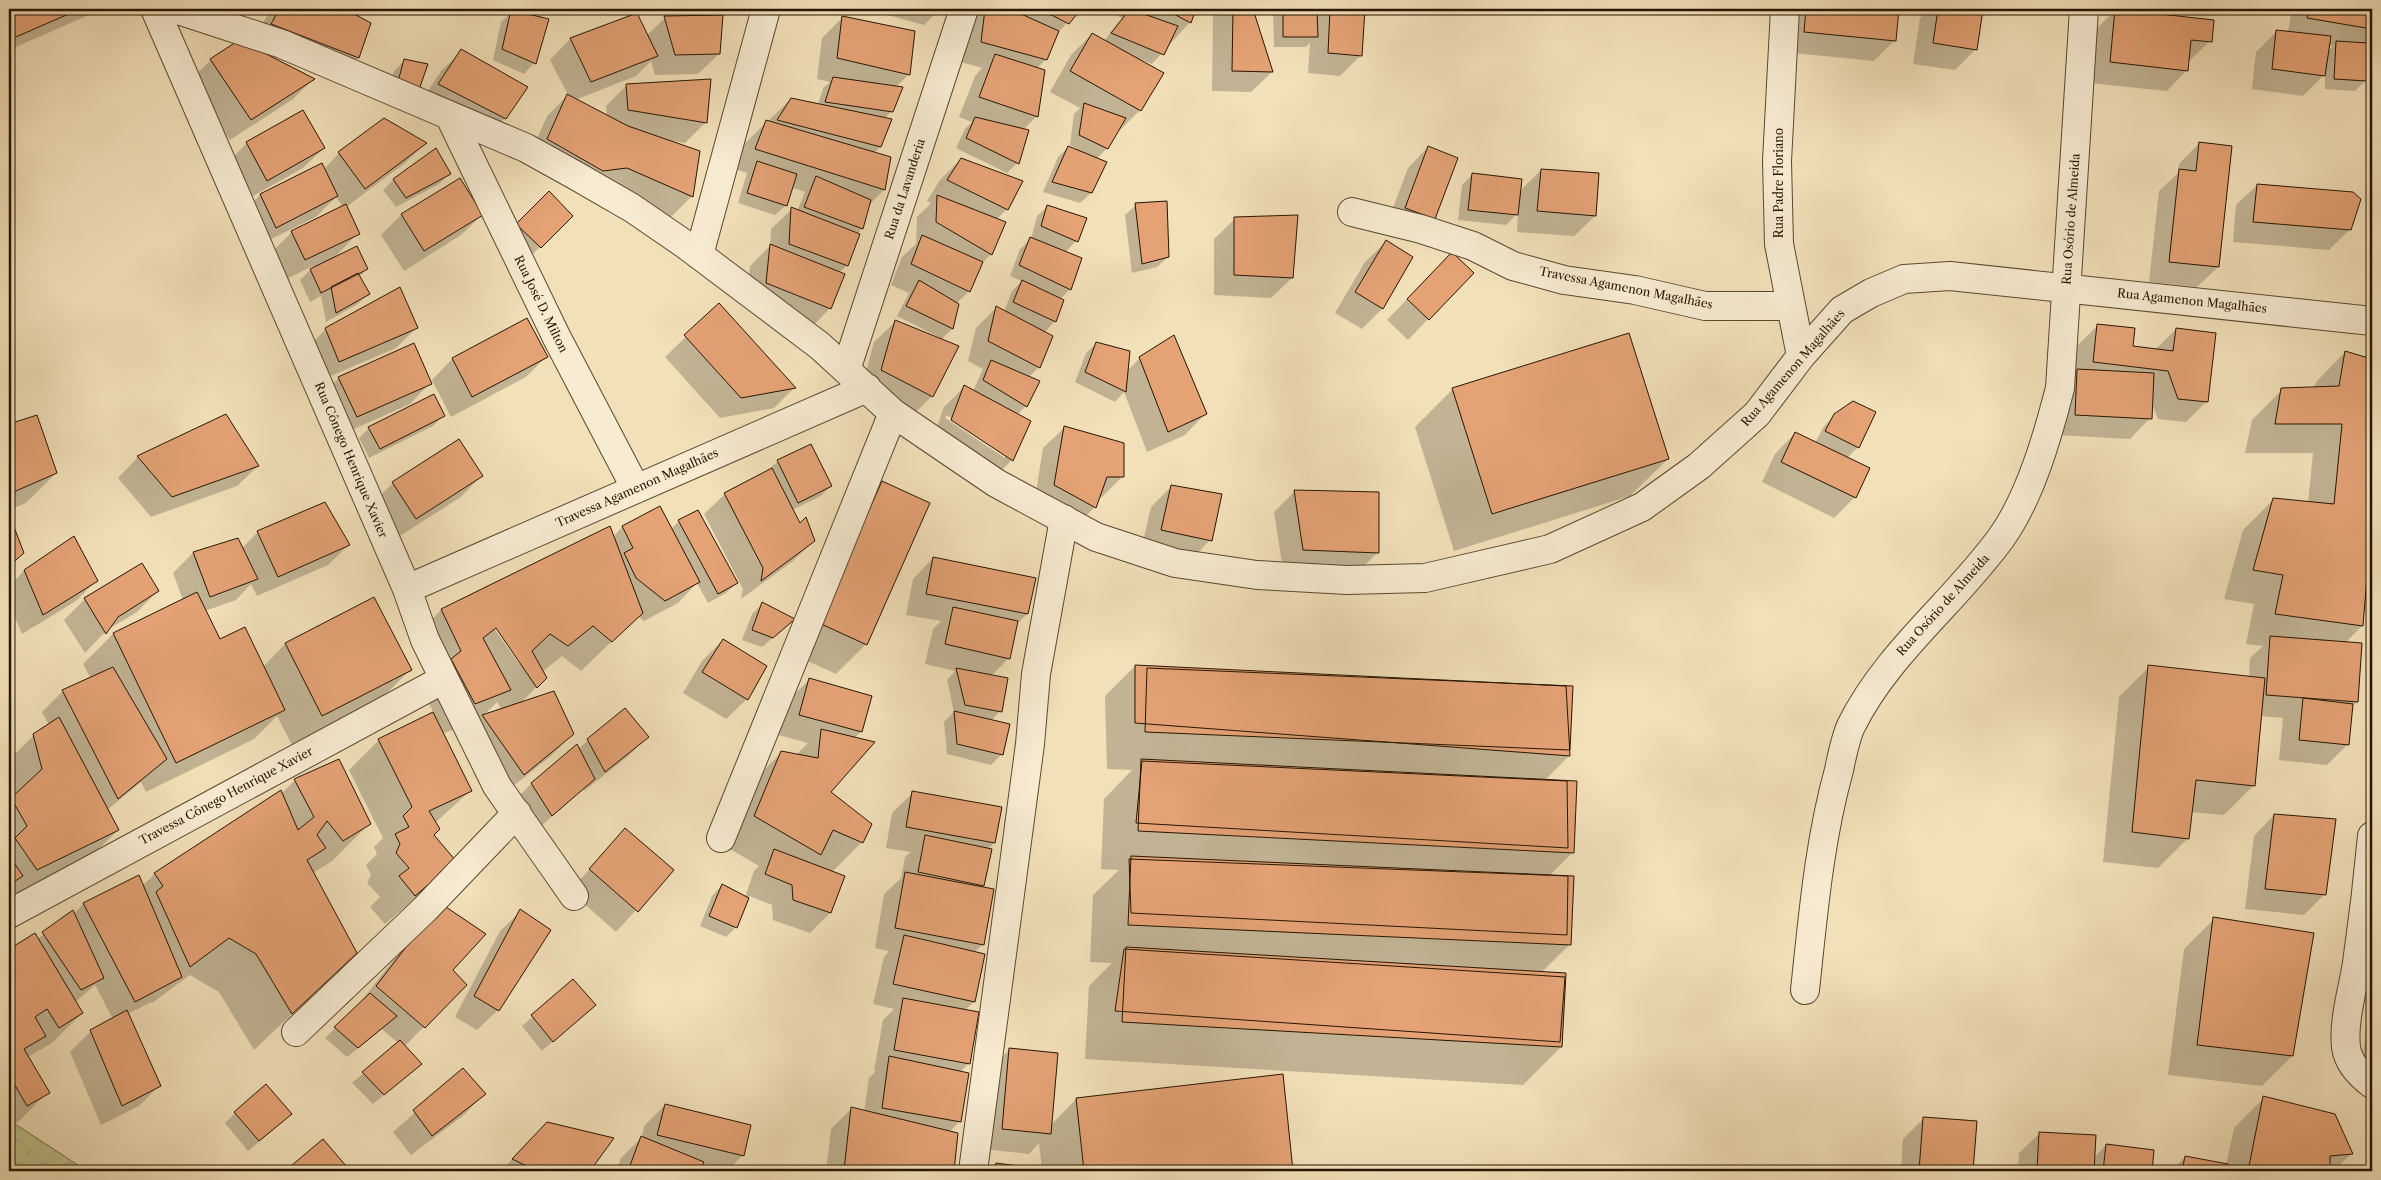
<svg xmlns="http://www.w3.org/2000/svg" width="2381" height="1180" font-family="'Libre Caslon Text',serif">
	<defs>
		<pattern id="park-crowns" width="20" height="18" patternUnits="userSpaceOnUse" patternTransform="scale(1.25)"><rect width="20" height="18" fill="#bec18c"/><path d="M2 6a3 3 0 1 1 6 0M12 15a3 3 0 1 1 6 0" fill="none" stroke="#a3a577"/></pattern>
	</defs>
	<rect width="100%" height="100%" fill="#f2e0b9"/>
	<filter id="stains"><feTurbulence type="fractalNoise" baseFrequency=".004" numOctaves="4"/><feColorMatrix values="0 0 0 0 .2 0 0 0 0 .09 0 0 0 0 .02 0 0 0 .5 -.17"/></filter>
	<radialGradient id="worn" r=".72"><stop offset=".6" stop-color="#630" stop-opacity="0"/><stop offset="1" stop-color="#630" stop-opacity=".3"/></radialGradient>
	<path fill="url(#park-crowns)" stroke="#726b46" d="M9,1119V1120L87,1171H9Z"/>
	<path fill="#0003" fill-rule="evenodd" d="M9,9H97L91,14L9,50Z
		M271,9H342L370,24L358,58L337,78L251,44Z
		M831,9H844L842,11Z
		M866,9H940L924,25Z
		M977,9H1079L1056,35L1046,59L1037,68V116L1023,130L1017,163L1007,173L956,148L965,129L972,122L959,117L975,76L982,68L961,62L966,19Z
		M1103,9H1195L1190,22L1152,64L1142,60L1140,110L1119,131L1118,130L1107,148L1097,159L1105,162L1091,193L1080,203L1043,192L1058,157L1068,147L1076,150L1077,149L1070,145L1074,114L1080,108L1050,92L1071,55L1092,34L1104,41L1122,18Z
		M1218,9H1252L1272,72L1251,92L1212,91L1213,13Z
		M1273,9H1363L1361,55L1340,76L1308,73L1310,43L1306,47H1274Z
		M1788,9H1898L1895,40L1874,61L1784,52Z
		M1929,9H1982L1976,49L1955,70L1913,64L1920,18Z
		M2117,9H2184L2176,17L2210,41L2188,62L2187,70L2167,91L2090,83L2095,30Z
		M2292,9H2372V52H2367L2366,80L2355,91L2325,89V74L2303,96L2252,89L2256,52L2277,31L2288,32ZM2328,45L2333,46L2327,52Z
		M511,12L548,20L534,63L524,74L493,60L501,22Z
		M637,14L647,35L665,18L719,54L698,74L655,75L651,61L636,76L575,100L607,116L606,106L627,85L705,123L685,143L672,141L698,152L692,196L671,217L605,188L528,160L547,116L568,95L550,60L570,39Z
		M843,17L909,74L896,87L892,111L884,119L880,147L874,153L890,158L884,190L868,206L862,229L857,234L847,265L839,273L830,308L810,329L746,303L750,266L770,246L771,229L792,209L797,211L805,192L791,187L786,205L775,215L738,203L747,173L735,169L745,143L791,99L818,105L823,88L830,82L817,79L822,38Z
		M462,51L505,118L485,139L419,105L441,71Z
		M211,60L313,79L293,99L230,140L190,80Z
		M404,61L419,86L385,102L394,71Z
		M247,143L324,148L303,168L246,200L226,164Z
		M425,143L405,163L346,207L358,233L334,258L367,269L359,277L368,294L358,304L326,322L321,296L310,302L300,280L315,265L284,280L271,253L291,233L343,207L336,197L316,217L255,247L240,216L260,195L321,165L324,169L339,153Z
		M2199,143L2218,267L2197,287L2149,282L2159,191L2178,173L2179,164Z
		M1428,147L1457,159L1434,219L1414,239L1385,229L1408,168Z
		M436,150L449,174L439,184L396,207L383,190L393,180Z
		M961,159L1007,209L996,220L991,254L981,264L969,291L956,304L952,329L941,340L932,396L911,417L861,390L874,342L895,322L938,339L939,337L897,316L909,293L891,285L902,257L916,244L917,217L931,203L927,201L940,180Z
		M1541,170L1595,216L1574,236L1517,232L1518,213L1506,225L1458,220L1462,185L1472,175L1519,192Z
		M2257,185L2350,229L2329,250L2233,242L2236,205Z
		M549,193L571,216L530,257L507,235Z
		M1136,205L1168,257L1157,267L1132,273L1125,215Z
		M1048,206L1076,241L1065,253L1070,289L1060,299L1055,321L1044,333L1039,367L1029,377L1026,406L1017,415L1012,460L991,481L932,441L944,407L964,387L973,391L983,369L968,361L976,328L997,307L1004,312L1012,291L1022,281L1010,276L1020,249L1031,239L1037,216ZM947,415L1005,454V458L945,418Z
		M402,214L482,215L461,235L404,271L381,235Z
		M1235,219L1292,278L1271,298L1214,295V239Z
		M1386,242L1412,257L1382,309L1362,329L1335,313L1365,262Z
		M1431,274L1428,319L1408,340L1387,320Z
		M719,305L794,388L774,408L720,418L665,357Z
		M527,320L547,356L526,377L451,417L432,380L452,359Z
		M2098,325L2132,347L2155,350L2176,329L2206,402L2186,422L2158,419L2151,401L2150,418L2130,439L2055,435L2074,375L2077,346Z
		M416,328L396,348L319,381L305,350L326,329Z
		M1097,343L1127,371L1140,358L1205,414L1185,435L1147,452L1124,392L1115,402L1075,382L1086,353Z
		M2345,352L2372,360V499L2362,626L2345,643L2357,702L2351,707L2348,744L2327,765L2279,760L2283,718L2260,716L2254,785L2224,815L2191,812L2188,838L2158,868L2103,862L2119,697L2149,667L2249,677L2250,658L2263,646L2246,644L2254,604L2224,599L2243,530L2273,500L2308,503L2313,453H2245L2252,420L2282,390L2314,388L2316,382Z
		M339,378L430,383L410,404L336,437L318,398Z
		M1453,389L1668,459L1630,496L1454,551L1415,427Z
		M1835,415L1858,447L1847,458L1855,497L1834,518L1762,482L1775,454L1795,433L1815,443L1824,426Z
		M37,416L56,473L26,503L9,510V426Z
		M443,416L433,426L369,458L359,438L369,428Z
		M1064,428L1122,477L1102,497H1098L1095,507L1074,527L1034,505L1043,448Z
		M138,457L258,466L237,486L151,517L118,478Z
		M778,461L831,486L821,496L792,510L800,525L814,541L793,561L741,599L743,589L704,514L725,494L767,471Z
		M481,476L461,497L395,539L373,503L393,483Z
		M882,483L866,644L836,674L790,653L853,513Z
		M1172,486L1210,540L1190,561L1141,550L1151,507Z
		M1295,491L1378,552L1357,573L1283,570L1274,512Z
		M660,508L671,529L679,521L736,583L726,593L708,603L697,583L678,603L644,621L638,616L581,671L562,656L542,672L545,678L520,704L572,734L552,755L502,795L478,721L444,733L438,721L436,722L470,791L435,823L432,835L454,861L425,890L385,924L370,907L380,897L367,883L371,875L366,865L377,854L374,847L383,838L349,770L379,740L434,713L422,690L431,681L412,640L441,610L609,528L613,537L622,527ZM493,622L522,663L520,665L491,624ZM497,702L502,710L484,715Z
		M9,517L23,553L9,567Z
		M258,532L349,545L328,565L257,596L251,584L236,600L205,611L219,641L263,667L285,644L374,599L410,670L380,700L292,745L277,716L254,739L146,792L141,782L107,810L118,830L88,860L9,898V802L12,798L9,784V760L34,735L49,725L42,712L63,691L91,679L83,664L113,634L183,600L173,573L193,553L241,549Z
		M933,558L1034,579L1027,614L1016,625L1009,658L991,676L1000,711L991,721L1002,754L991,765L947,754L944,722L954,712L947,680L955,671L925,664L933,629L941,621L906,615L913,579Z
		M24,571L97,580L76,601L22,634L9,603V586Z
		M158,591L137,612L107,630L85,653L64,620L85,599Z
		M762,604L793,620L762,647L742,640L752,614Z
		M723,640L747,699L726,719L683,693L702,661Z
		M1135,666L1569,756L1544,781L1573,852L1549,876L1570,944L1542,972L1561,1047L1523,1085L1085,1059L1089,986L1112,963L1090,962L1093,895L1119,870L1101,869L1104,799L1132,770L1107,769L1105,696Z
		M809,680L861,732L854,738L829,792L862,842L832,872L830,913L810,933L773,920L772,905L749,896L736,927L726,937L700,926L712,896L722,885L745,897L754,871L759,866L725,846L751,783L781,753L796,755L808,743L779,735L788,700Z
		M624,710L648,737L627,757L584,791L583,789L531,835L511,804L531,784L577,746L578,749Z
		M295,780L370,823L332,861L313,873L356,953L254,1050L219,992L190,975L152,1003L151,1002L128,1014L159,1086L139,1106L101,1125L70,1052L91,1031L113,1019L95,985L75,1002L82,1013L52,1043L28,1057L48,1092L18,1122L9,1128V950L35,935L37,939L74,914L83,904L138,877L142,886L155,874L281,794Z
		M913,793L994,843L988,849L983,885L980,888L983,944L975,952L974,1002L965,1010L969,1063L960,1072V1121L949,1132L956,1134L952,1171H826L831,1129L851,1109L864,1112L869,1078L876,1071H874L883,1020L894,1009L873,1004L884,957L889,951L875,948L884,894L901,878L905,857L911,852L886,848L892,813Z
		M2274,815L2324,895L2304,915L2245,909L2254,836Z
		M625,830L672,870L616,932L570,891Z
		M521,911L498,1010L477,1030L455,1017L500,931Z
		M2214,919L2292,1056L2262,1086L2168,1075L2184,949Z
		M420,926L451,970L465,985L404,1047L420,1064L373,1104L352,1083L398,1043L382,1029L347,1057L325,1038L356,1008Z
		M2372,977V1065L2362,1064Z
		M573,981L584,1015L542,1051L522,1026Z
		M1009,1050L1050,1126L1076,1099L1282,1076L1292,1171H989L997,1164L1042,1170L1039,1143L1029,1154L982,1149L989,1070Z
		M463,1070L484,1094L464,1115L411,1155L393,1132Z
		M2264,1098L2334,1116L2351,1154L2334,1171H2171L2185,1157L2226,1165L2234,1128Z
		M665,1105L749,1126L742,1156L727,1171H616L621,1158L642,1137L644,1126Z
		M235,1113L280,1124L248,1151L225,1123Z
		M1924,1118L1975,1122L1972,1171H1901L1903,1139Z
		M2040,1133L2094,1158L2106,1145L2153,1151L2151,1171H2018L2019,1153Z
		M611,1139L588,1171H501L526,1144Z
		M323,1140L345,1167L341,1171H287Z"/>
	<path fill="#e4a275" stroke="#261501" d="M9,9H80L9,40Z
		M279,9H345L371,23L359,58L271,24Z
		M985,9H1010L1059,31L1047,60L981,42Z
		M1040,9H1081L1069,24Z
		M1130,9L1178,26L1164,55L1111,33Z
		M1164,9H1196L1191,23Z
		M1233,9H1253L1273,72L1232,71Z
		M1283,9H1317L1318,37H1283Z
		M1330,9H1365L1362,56L1328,53Z
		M1806,9H1899L1896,41L1804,32Z
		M1938,9H1983L1977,50L1933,43Z
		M2115,9L2214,20L2212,42L2191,40L2188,71L2110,62Z
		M2309,9H2372V29L2307,18Z
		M511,10L549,19L536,64L502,49Z
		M637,13L658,56L591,82L570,38Z
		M723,15L720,54L675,55L664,16Z
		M842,16L915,31L910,75L837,58Z
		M2276,30L2331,36L2325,76L2272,69Z
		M1092,33L1164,73L1141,111L1070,71Z
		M239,40L315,79L251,120L210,59Z
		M2336,41L2369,43L2367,81L2334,79Z
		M461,49L528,87L506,119L438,84Z
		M995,54L1045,70L1038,117L979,97Z
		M404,59L428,64L420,87L395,93Z
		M833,77L903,87L893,112L825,102Z
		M711,79L707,123L628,110L626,84Z
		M567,94L628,126L700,151L693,197L627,168L603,171L547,139Z
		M791,98L892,119L881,147L777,120Z
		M1084,103L1126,118L1108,149L1079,135Z
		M303,110L325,148L267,181L246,142Z
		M975,117L1029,130L1019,164L966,138Z
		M384,118L427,143L365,189L338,152Z
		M766,120L891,157L885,190L755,149Z
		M2199,142L2232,146L2219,267L2169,262L2179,169L2196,171Z
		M1068,146L1107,162L1092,193L1052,182Z
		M1428,146L1458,158L1435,219L1405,208Z
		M436,148L451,174L406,198L393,179Z
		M961,158L1023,181L1008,210L947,180Z
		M757,161L797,174L787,206L747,193Z
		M322,163L338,196L276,228L260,194Z
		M1541,169L1599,173L1596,216L1537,211Z
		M1472,173L1522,179L1518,215L1468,210Z
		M816,176L871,200L863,229L804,207Z
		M460,178L483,215L424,251L401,214Z
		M2257,184L2353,192L2361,199L2351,230L2253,222Z
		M549,191L573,216L541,248L516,224Z
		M937,195L1006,222L992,255L936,222Z
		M1167,201L1169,257L1142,264L1135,203Z
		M346,204L360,234L305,260L291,231Z
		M1047,205L1087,218L1078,242L1041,226Z
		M791,207L860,234L848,266L789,244Z
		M1298,215L1293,278L1234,275V217Z
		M922,235L983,262L970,292L911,264Z
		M1030,237L1082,258L1071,290L1019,265Z
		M1386,240L1413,257L1383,309L1355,292Z
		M770,244L845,274L831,309L766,283Z
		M357,246L368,269L321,293L310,269Z
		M1452,252L1474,273L1429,320L1407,299Z
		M358,273L370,294L336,313L331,287Z
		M919,280L959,304L953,329L906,306Z
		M1022,280L1064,300L1056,322L1013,302Z
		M400,287L418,328L339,362L325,328Z
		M719,303L796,388L741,398L684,335Z
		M996,306L1053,336L1040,368L988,341Z
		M527,318L548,357L472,397L452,358Z
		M895,320L959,346L933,397L881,370Z
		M2097,324L2135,328L2133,346L2173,351L2176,328L2216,333L2208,402L2178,399L2168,371L2093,362Z
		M1629,333L1669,459L1492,514L1452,388Z
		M1174,335L1207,414L1168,432L1139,357Z
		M1096,342L1130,351L1126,392L1085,372Z
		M414,343L432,384L357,417L338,377Z
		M2345,351L2372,359V515L2363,626L2275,614L2283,575L2253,570L2273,498L2334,504L2342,424H2275L2281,388L2339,386Z
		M991,360L1040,381L1027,407L983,380Z
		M2077,369L2154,373L2152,419L2075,415Z
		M964,385L1031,421L1013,461L951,420Z
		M434,394L445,416L380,449L368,427Z
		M1853,401L1876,412L1859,448L1825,431L1834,414Z
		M226,414L259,466L172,497L137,456Z
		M37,415L57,473L9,494V424Z
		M1064,426L1124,443V477H1107L1096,508L1054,485Z
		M1795,432L1870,468L1856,498L1781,462Z
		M459,439L483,476L416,519L392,482Z
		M811,444L832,486L798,503L777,460Z
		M772,468L800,523L806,517L815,541L761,581L763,568L724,493Z
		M882,481L930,503L867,645L819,623Z
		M1171,485L1222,494L1212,541L1161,530Z
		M1294,490L1379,492V553L1303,550Z
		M325,502L350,545L278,577L257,531Z
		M660,506L700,582L665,601L636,578L624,553L633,548L622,526Z
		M698,510L738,583L718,594L678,520Z
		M9,514L24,553L9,566Z
		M610,526L643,613L612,642L593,626L568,646L550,634L532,651L547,678L537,688L496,628L483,638L511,690L475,704L451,659L461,651L441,609Z
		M74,536L98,581L43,615L24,570Z
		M238,538L258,579L210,597L193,552Z
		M933,557L1036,578L1028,614L926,594Z
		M142,563L159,591L118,617L106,634L84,598Z
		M197,592L220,639L245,627L285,710L176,763L113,633Z
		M374,597L412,670L322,716L285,643Z
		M762,602L795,619L773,638L752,630Z
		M953,607L1018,621L1010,659L945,644Z
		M2270,636L2362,643L2358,702L2266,695Z
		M723,639L767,666L748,700L702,672Z
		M1135,665L1566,686L1570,756L1135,723Z
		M2148,665L2265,678L2255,786L2196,780L2189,839L2132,832Z
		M113,667L167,759L118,799L62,690Z
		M956,668L1008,678L1002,712L965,705Z
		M1147,668L1573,686L1570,750L1145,732Z
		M809,678L872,696L862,732L799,715Z
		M554,691L574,734L524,775L482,715Z
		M2303,698L2353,704L2349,745L2299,740Z
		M625,708L649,737L605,772L587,739Z
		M954,711L1010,724L1003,755L957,744Z
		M433,712L472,791L429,811L440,829L434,835L456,861L415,896L399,876L409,868L396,853L400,844L395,834L409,827L403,816L412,807L378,739Z
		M59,717L119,830L37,870L15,838L27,826L11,798L42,769L33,734Z
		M821,729L875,742L831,792L872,824L863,843L833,830L821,855L754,816L781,751L818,758Z
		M577,744L595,779L552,816L531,783Z
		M339,759L371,824L343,841L327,821L317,835L326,848L307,860L357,953L292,1014L256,954L229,938L190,967L156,892L163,886L154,873L281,790L298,830L314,817L294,779Z
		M1141,759L1577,781L1574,853L1138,831Z
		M1142,761L1567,781L1568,848L1136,823Z
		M912,791L1002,807L995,843L906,827Z
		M2274,814L2336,819L2326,895L2265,889Z
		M625,828L674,870L638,912L589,869Z
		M925,835L992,849L984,886L918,872Z
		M774,849L845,876L831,913L793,900L792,885L765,874Z
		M9,855L23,876L9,885Z
		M1131,856L1574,876L1571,945L1128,925Z
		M1129,859L1568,876L1567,935L1131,913Z
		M905,872L994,889L984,945L895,928Z
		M139,875L182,977L135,1002L83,903Z
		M722,884L749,898L737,928L709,916Z
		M440,903L486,934L453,970L467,985L425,1028L376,986Z
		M520,909L551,930L499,1011L474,996Z
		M73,910L104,978L81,990L42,932Z
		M2213,917L2314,933L2293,1056L2197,1045Z
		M35,933L83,1013L59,1028L47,1009L35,1017L46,1036L24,1049L50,1093L27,1106L9,1075V949Z
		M904,935L985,954L975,1002L893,984Z
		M1126,947L1566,973L1562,1047L1122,1022Z
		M1124,949L1565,977L1560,1042L1115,1011Z
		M573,979L596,1005L553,1042L531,1015Z
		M370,993L397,1016L358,1048L334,1027Z
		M903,998L979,1012L970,1064L894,1050Z
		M127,1010L161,1086L122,1106L90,1030Z
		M400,1040L422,1064L384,1095L362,1072Z
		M1009,1048L1058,1053L1051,1134L1002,1129Z
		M889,1056L969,1073L961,1122L882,1108Z
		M463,1068L486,1094L432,1136L413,1110Z
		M1283,1074L1293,1171H1084L1076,1098Z
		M266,1084L292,1114L259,1141L234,1112Z
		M2263,1096L2335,1114L2353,1154L2330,1156V1171H2248Z
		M665,1104L751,1125L744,1156L657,1135Z
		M851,1107L958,1133L954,1171L844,1170Z
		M1923,1117L1977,1121L1973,1171H1919Z
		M547,1122L614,1138L590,1171H537L512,1159Z
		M2039,1132L2096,1135L2094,1171H2037Z
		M641,1136L704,1162L700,1171H628Z
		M323,1139L347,1167L342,1171H285Z
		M2106,1144L2154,1150L2152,1171H2103Z
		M2185,1156L2228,1164L2226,1171H2182Z
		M996,1163L1056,1171H994Z"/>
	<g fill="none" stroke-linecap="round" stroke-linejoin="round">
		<defs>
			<path id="minor" d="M155,9L407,589L425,640L497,786L574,896
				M175,9L282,44L526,148L573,174L632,208L686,245L820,346L893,413L996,483L1096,537L1175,563L1257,575L1347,580L1425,578L1550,549L1642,507L1699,466L1757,414L1801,356L1842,310L1871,293L1904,279L1950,276L2372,321
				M1785,9L1777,161L1779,244L1801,356
				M450,117L557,338L636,489
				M1352,212L1421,229L1473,246L1513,266L1564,280L1635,290L1705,306H1790
				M699,255L766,9
				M846,370L964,9
				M407,589L867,388
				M2372,836C2368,879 2363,921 2357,963C2353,989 2343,1020 2346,1047C2348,1063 2360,1075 2372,1084
				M721,838L893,413
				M9,914L444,679
				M1805,990C1813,916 1819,842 1839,770C1842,756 1845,739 1851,726C1887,653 1954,603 2001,538C2030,498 2048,435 2060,388L2084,9
				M296,1032L425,909L517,813
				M973,1171L1030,744L1036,674L1064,519"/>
		</defs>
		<use href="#minor" stroke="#59482f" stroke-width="30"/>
		<use href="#minor" stroke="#f7ebd2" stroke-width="28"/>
	</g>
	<g text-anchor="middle" stroke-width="4" stroke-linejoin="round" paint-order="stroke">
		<g font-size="12" fill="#261501" stroke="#f7ebd2">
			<text transform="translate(1779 183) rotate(-90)" y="4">Rua Padre Floriano</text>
			<text transform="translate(905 189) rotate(-72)" y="4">Rua da Lavanderia</text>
			<text transform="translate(2071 219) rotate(-86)" y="4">Rua Osório de Almeida</text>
			<text transform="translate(1626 288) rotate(11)" y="4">Travessa Agamenon Magalhães</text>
			<text transform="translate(2192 301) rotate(6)" y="4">Rua Agamenon Magalhães</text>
			<text transform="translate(541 304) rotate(64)" y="4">Rua José D. Milton</text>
			<text transform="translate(1793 368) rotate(-49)" y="4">Rua Agamenon Magalhães</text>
			<text transform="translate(351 460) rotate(67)" y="4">Rua Cônego Henrique Xavier</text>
			<text transform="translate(637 488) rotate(-24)" y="4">Travessa Agamenon Magalhães</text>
			<text transform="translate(1943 605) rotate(-48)" y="4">Rua Osório de Almeida</text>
			<text transform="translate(226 796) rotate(-28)" y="4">Travessa Cônego Henrique Xavier</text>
		</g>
	</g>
	<rect width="2381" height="1180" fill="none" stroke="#f2e0b9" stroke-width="30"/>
	<rect x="10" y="10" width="2361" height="1160" fill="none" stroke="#261501" stroke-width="2.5"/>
	<rect x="15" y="15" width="2351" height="1150" fill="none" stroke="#261501"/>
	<rect width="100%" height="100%" filter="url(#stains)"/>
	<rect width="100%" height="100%" fill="url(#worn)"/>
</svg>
